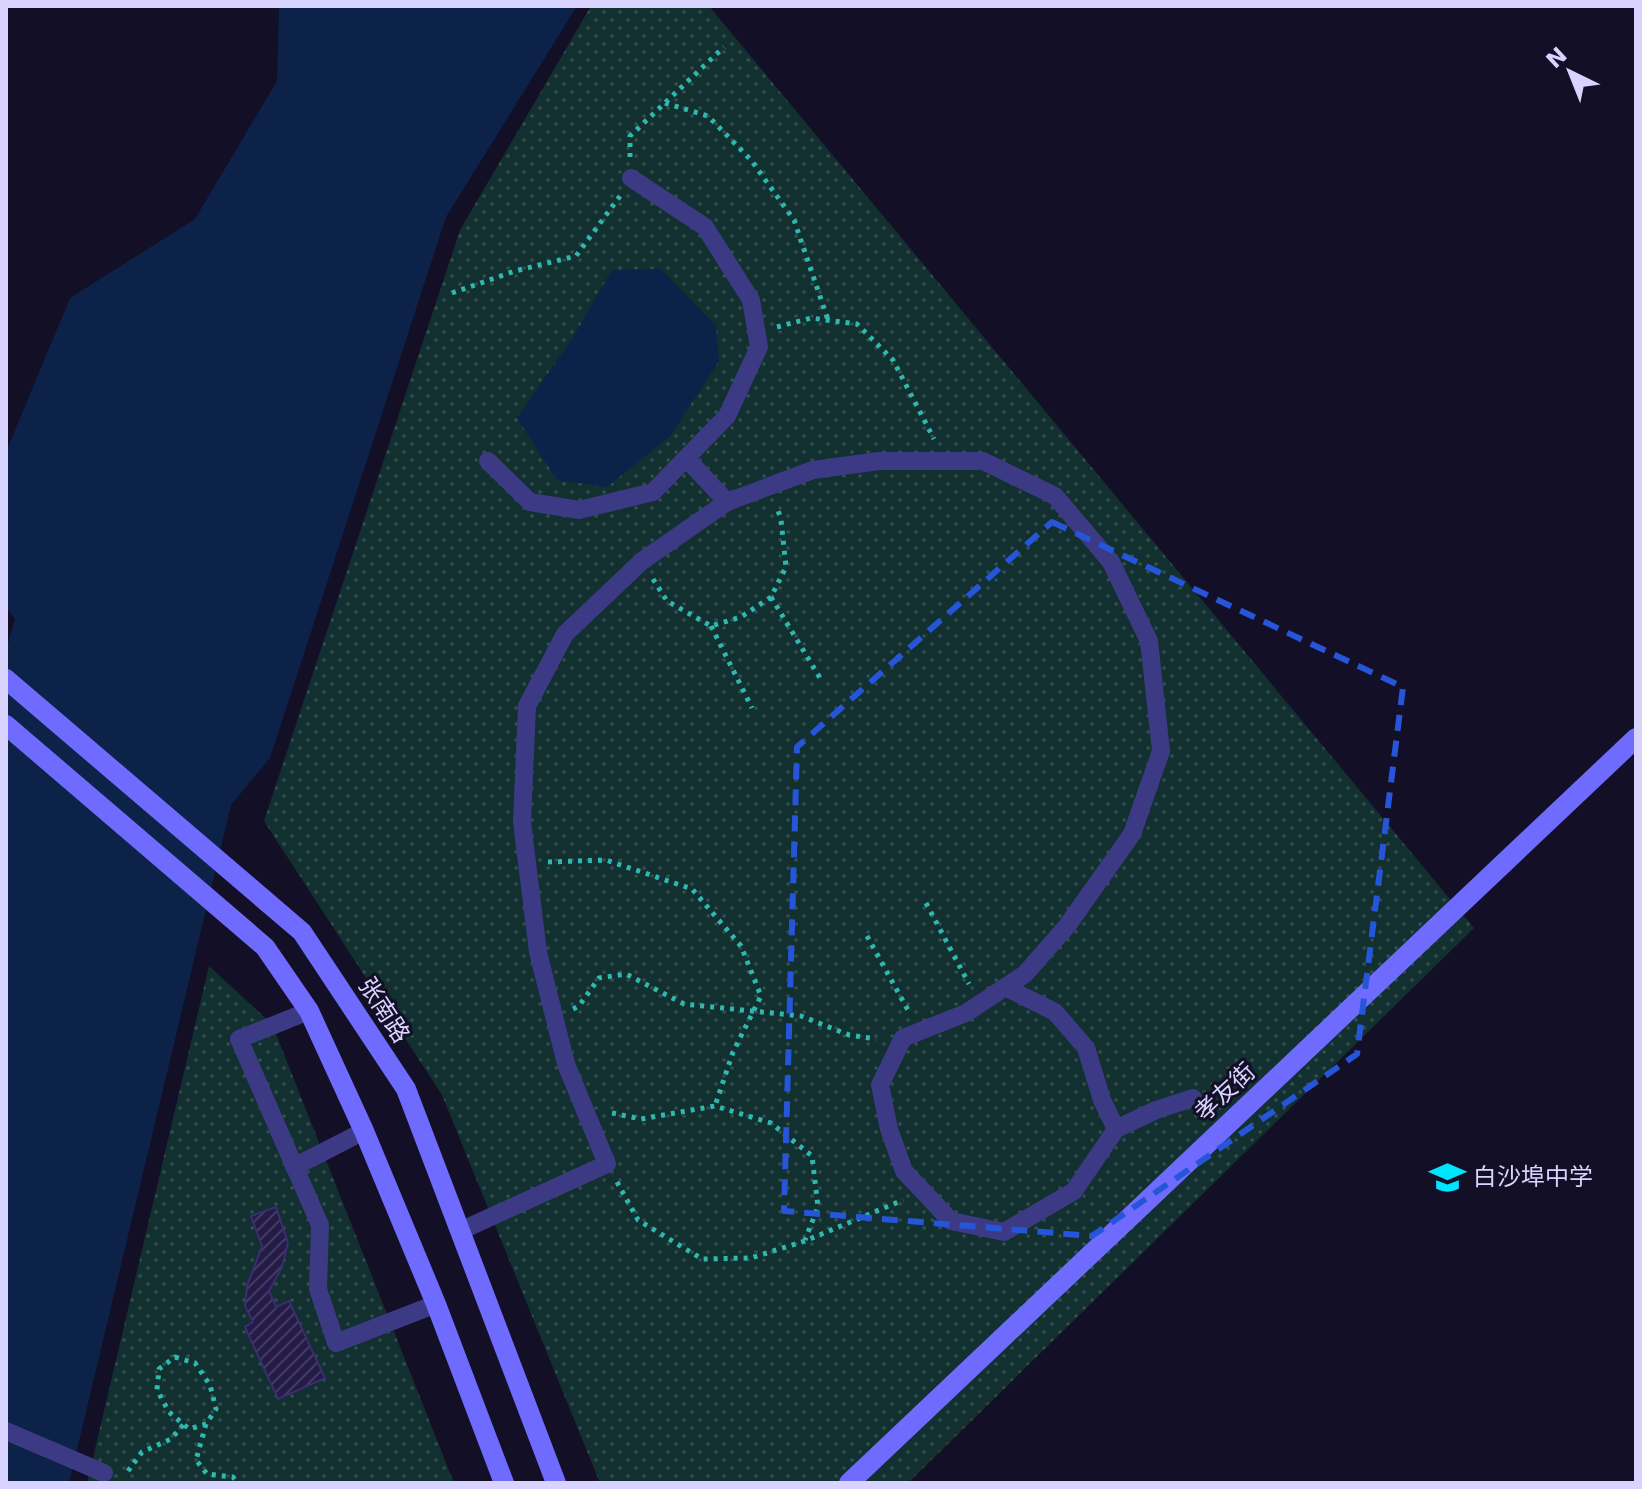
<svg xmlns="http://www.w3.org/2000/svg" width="1642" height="1489" font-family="'DejaVu Sans','Noto Sans SC',sans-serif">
	<defs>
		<pattern id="park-dots" width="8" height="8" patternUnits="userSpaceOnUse" patternTransform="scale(2)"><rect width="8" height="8" fill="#12302f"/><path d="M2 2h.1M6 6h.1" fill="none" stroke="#344d4e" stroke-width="1.8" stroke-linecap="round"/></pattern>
		<pattern id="building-hatch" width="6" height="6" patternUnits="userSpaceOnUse" patternTransform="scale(2)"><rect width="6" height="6" fill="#241b47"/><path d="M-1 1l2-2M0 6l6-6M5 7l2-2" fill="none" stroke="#433b63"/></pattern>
	</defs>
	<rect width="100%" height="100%" fill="#130f26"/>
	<path fill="url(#park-dots)" d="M591,6H709L1474,928L908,1483H600L442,1095L264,821L460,230Z
		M209,966L272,1024L454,1483H87Z"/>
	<path fill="#0c2248" d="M279,6H577L446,217L270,758L231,805L69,1483H6V650L15,619L6,607V452L70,298L195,219L277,81Z
		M661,269L716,326L719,361L670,436L607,487L557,480L517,418L572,339L612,270Z"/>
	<path fill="url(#building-hatch)" stroke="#3b2d73" stroke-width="2" d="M276,1207L288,1243L282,1267L269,1291L276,1307L289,1301L325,1378L278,1399L245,1327L253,1322L245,1306L247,1286L262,1246L251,1216Z"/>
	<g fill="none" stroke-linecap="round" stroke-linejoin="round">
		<path stroke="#2fb8b0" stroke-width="5" stroke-dasharray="4 6" stroke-linecap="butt" d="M665,103L708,116L751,160L794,220L828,320
			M630,157V136L724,47
			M452,293L515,271L576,256L620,196
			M777,327L811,318L857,324L893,360L934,439
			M653,579L667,601L711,626L741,617L771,597L786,567L781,520L777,507
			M771,597L820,678
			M711,626L752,708
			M548,862L606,860L692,889L741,946L761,996L733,1052L715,1106
			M926,903L969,984
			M867,936L909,1012
			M573,1009L579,1006L599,978L626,974L684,1004L801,1016L849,1035L876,1039
			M612,1113L641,1119L715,1106L771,1123L812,1156L818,1207L805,1240
			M617,1182L638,1220L702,1259L751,1258L805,1241L903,1200
			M175,1357L195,1363L210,1385L216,1409L206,1424L189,1429L169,1412L157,1390L159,1369Z
			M206,1424L196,1460L207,1474L233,1477L238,1483
			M128,1471L142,1452L171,1439L184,1424"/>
		<path stroke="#3d3a85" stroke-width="18" d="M686,458L727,502
			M488,461L530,502L579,510L653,492L727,416L759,347L751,300L705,227L631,178
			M1005,987L1055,1012L1086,1048L1102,1100L1116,1129
			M309,1011L239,1039L320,1225L318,1289L336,1343L436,1304
			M294,1167L364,1131
			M460,1231L607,1164L566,1064L538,952L522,822L527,706L565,634L642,561L727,502L813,470L879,461H983L1055,496L1111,562L1149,641L1161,751L1132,834L1067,926L1025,974L966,1013L903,1038L880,1085L889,1129L904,1171L951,1221L1004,1232L1074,1191L1116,1129L1156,1110L1193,1098
			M6,1431L104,1473"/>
		<path stroke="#6f6bff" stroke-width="20" d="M6,679L302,932L406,1089L556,1483
			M6,725L265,947L309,1011L364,1131L436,1304L504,1483
			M849,1483L1636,738"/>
	</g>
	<path fill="none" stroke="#2655da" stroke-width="6" stroke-dasharray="16 10" stroke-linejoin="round" d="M1052,522L1403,687L1357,1054L1092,1236L784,1211L797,747Z"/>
	<defs>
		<symbol id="school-bare" viewBox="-9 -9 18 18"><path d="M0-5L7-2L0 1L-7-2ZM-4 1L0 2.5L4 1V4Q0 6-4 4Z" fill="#00e5ff" stroke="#130f26" stroke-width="2.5" paint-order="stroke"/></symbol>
	</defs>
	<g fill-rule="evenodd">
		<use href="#school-bare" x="1422" y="1152" width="51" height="51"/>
	</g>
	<g text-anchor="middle" stroke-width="6" stroke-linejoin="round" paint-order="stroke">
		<g font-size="24" fill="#d9d4ff" stroke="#130f26">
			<text transform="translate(384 1010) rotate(57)" y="8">张南路</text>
			<text transform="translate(1225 1092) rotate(-43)" y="8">孝友街</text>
		</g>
		<g font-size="24" fill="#d9d4ff" stroke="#130f26" text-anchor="start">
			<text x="1473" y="1185">白沙埠中学</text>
		</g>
	</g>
	<rect width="1642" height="1489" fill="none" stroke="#d9d4ff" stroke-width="16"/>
	<g transform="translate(1570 72) rotate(317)" stroke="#130f26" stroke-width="6" paint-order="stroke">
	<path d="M0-6L14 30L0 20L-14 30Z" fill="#d9d4ff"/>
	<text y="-12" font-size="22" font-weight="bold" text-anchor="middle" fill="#d9d4ff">N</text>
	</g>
</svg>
